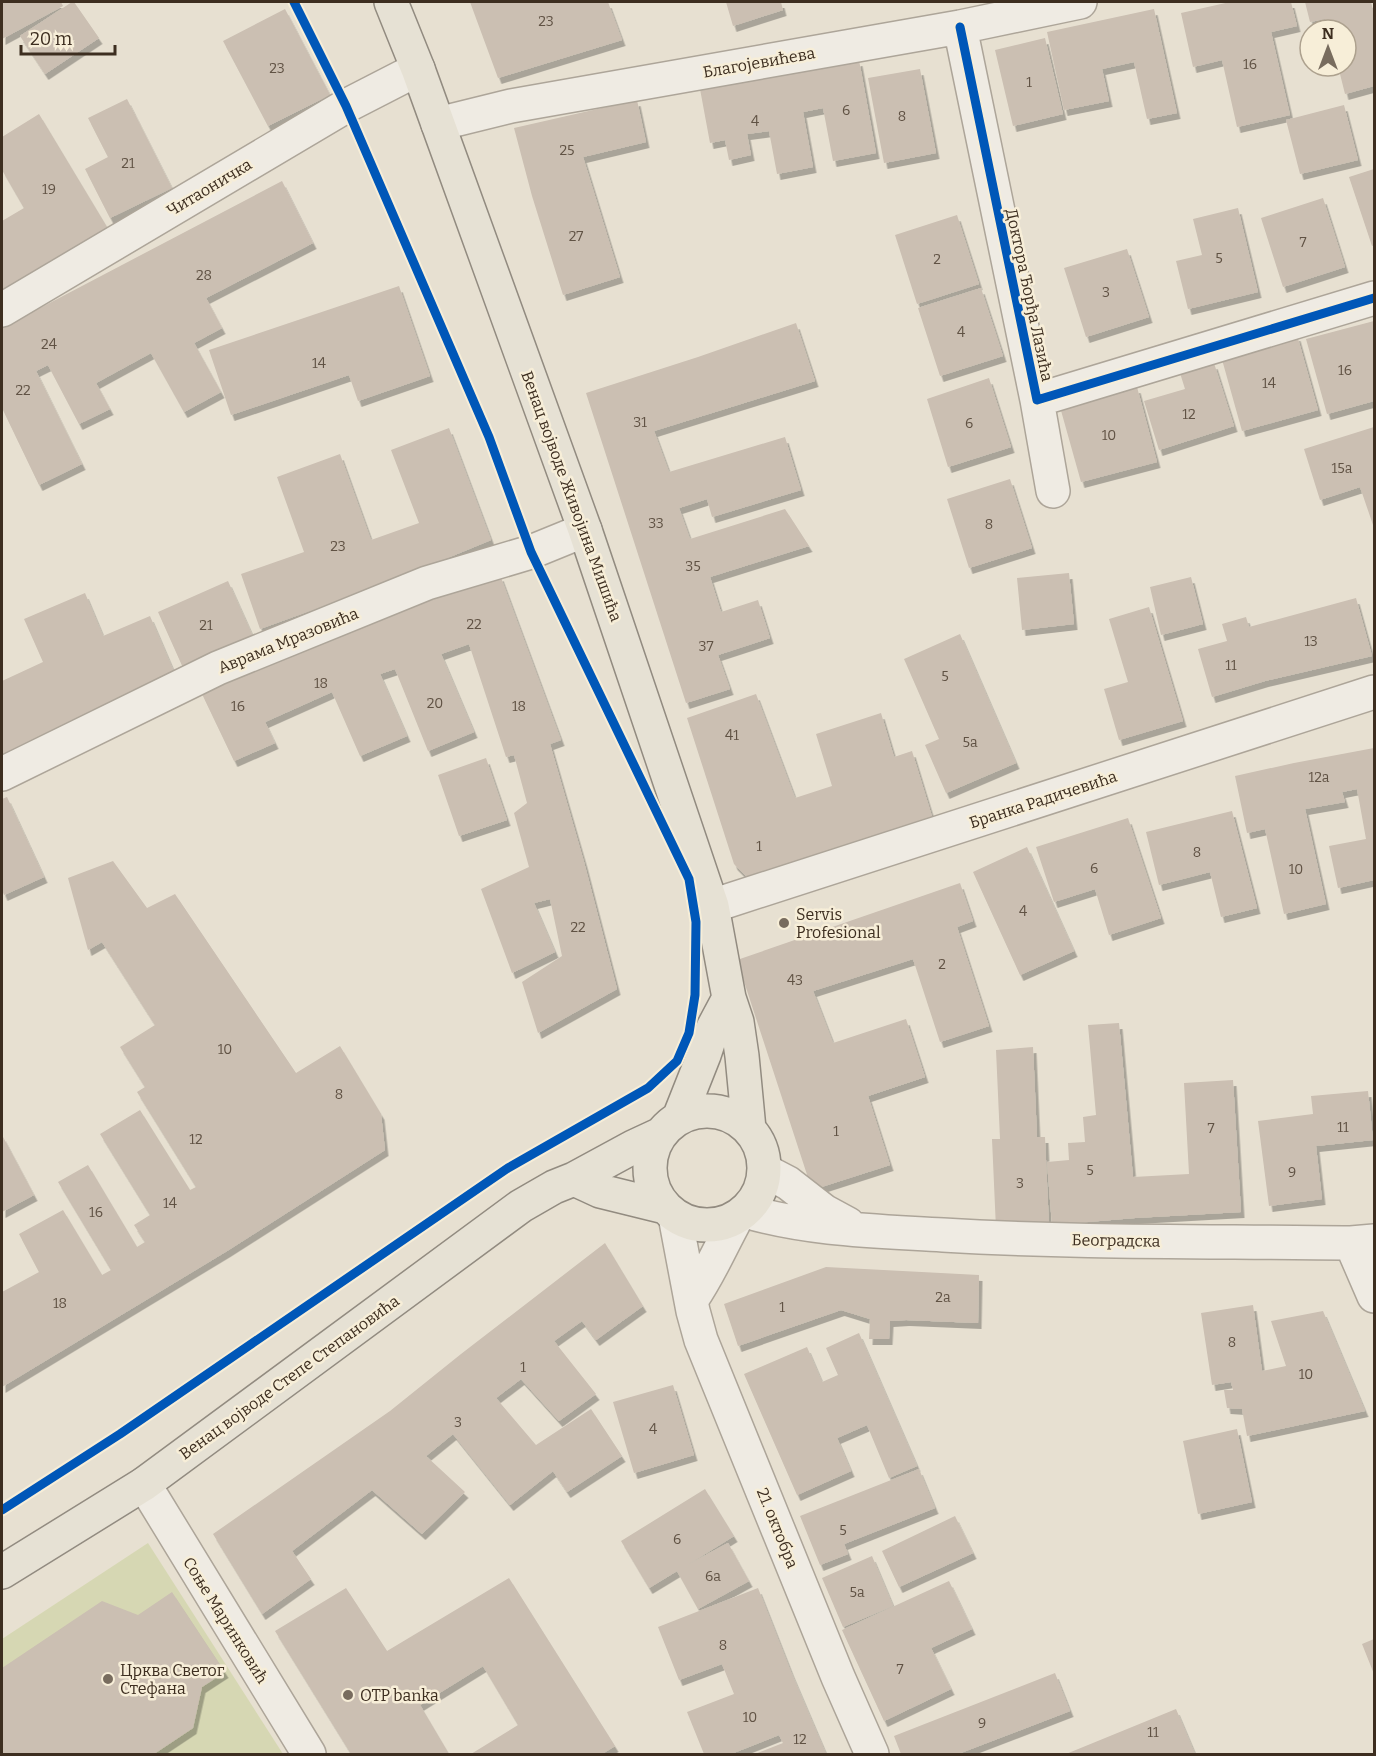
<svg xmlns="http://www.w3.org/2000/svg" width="1376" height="1756" font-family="Bitter,serif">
	<defs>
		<filter id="shadow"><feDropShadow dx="3.5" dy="6" stdDeviation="0" flood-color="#0004"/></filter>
	</defs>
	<rect width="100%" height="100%" fill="#e7e0d1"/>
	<path fill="#d6d7b3" d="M148,1543L283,1754H2V1639Z"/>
	<path fill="#cbbfb2" filter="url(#shadow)" d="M2,2H61L63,6L2,39Z
		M72,2H74L99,38L45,74L20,36Z
		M470,2H608L622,40L498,78Z
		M726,2H781L783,10L733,26Z
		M1230,2H1291L1297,26L1271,32L1290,115L1237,127L1222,60L1193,67L1181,13Z
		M1305,2H1371L1374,14V86L1345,94L1338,66H1346V30H1328L1325,19L1310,22Z
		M285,9L330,95L268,126L223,41Z
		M1154,9L1177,113L1147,119L1134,62L1102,69L1109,101L1064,110L1047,32Z
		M1045,38L1063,114L1013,126L995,50Z
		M859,60L876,153L833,161L823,108L803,112L813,167L777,174L769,131L747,134L751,155L729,160L725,140L710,143L700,89Z
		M920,69L936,153L884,163L868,78Z
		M127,99L172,188L110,218L85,169L108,157L88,118Z
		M637,100L646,142L583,157L620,277L563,295L532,196L514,128Z
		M1344,105L1358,160L1300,174L1286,120Z
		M39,114L110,232L2,297V221L24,208L2,170V137Z
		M1374,169V245L1372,246L1349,177Z
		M282,181L313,243L206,298L222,328L194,343L221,392L184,412L151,353L96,383L110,409L79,424L48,365L36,371L82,464L39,485L2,408V328Z
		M1323,198L1345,267L1283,287L1261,218Z
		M1238,208L1258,292L1188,309L1176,261L1202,255L1193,219Z
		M957,215L979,284L917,304L895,235Z
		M1127,249L1149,317L1086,337L1064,268Z
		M399,286L430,376L358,401L349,375L231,415L209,350Z
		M981,288L1003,356L940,376L918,308Z
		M1374,321V401L1327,414L1306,339Z
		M796,323L815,381L654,431L669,472L785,437L801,490L712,517L707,499L679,508L690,539L785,509L809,546L710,577L721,612L758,600L770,638L718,655L730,689L686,703L586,393L698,357Z
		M1297,335L1318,410L1242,431L1221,356Z
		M1214,363L1234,426L1159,450L1144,401L1185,389L1180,373Z
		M989,378L1011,447L948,467L927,399Z
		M1137,387L1157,462L1081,482L1060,407Z
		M1374,427V524L1373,525L1360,487L1320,500L1304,449Z
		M449,428L491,540L387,583L260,629L241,574L304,552L277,477L340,454L371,540L419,523L391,450Z
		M1010,479L1032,548L969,568L947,499Z
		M1069,573L1074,624L1022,630L1017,578Z
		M500,575L561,740L550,744L584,862L617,989L538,1033L522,982L562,956L550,899L534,903L555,952L512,973L481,889L529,867L514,813L527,803L514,755L506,757L469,644L441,654L474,732L428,751L395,669L380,674L407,736L360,756L332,692L265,722L275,743L234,761L202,694L361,626Z
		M1191,577L1203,624L1161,635L1150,587Z
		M228,581L254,639L184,670L158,612Z
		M85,593L103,636L150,616L177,679L2,755V681L43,662L24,619Z
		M1356,598L1372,656L1265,681L1212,697L1198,649L1227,641L1222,624L1246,617L1249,627Z
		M1149,607L1183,721L1119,740L1104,689L1128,682L1109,619Z
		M960,634L1016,763L946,793L925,745L939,739L904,659Z
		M756,694L795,798L832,786L816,734L881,713L894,757L912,751L934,823L769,875L746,876L734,864L687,718Z
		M1374,748V880L1338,888L1329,846L1366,839L1357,789L1342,792L1345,802L1305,809L1326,904L1284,914L1265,829L1247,833L1235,776L1294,763Z
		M486,758L507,820L459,836L438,775Z
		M7,797L44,877L4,895L2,890V799Z
		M1232,811L1257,908L1221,917L1210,872L1159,885L1146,832Z
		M1128,818L1161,918L1109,935L1095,889L1054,902L1036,847Z
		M1027,847L1074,951L1020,975L973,872Z
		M113,861L147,908L175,894L296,1073L340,1046L381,1114L385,1150L227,1251L2,1387V1292L39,1272L19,1234L63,1210L102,1275L111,1270L58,1182L88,1165L137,1247L145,1242L134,1225L150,1215L100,1134L140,1110L190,1190L196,1187L137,1092L145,1087L120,1047L155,1025L102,942L88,950L68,878Z
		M960,883L973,921L957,927L989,1026L940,1042L913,959L813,991L833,1043L906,1019L925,1077L868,1096L890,1165L812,1190L737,960Z
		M1119,1023L1133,1177L1189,1174L1184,1083L1233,1080L1241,1212L1135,1218L1052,1225L1047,1162L1069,1160L1068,1143L1085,1142L1083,1117L1096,1115L1088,1025Z
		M1033,1047L1037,1137H1045L1049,1227L996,1229L992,1139H1000L996,1050Z
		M1368,1091L1373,1140L1316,1146L1322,1199L1269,1206L1258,1121L1313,1114L1311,1096Z
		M2,1135L34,1195L2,1212Z
		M605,1243L643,1306L596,1340L582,1321L554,1341L596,1394L559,1421L521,1379L496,1398L536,1445L591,1409L622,1456L567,1492L553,1471L510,1505L453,1434L426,1456L465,1492L422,1534L372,1490L292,1551L311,1579L262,1614L213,1534L390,1411L461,1354Z
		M826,1267L979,1275L978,1323L906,1320L890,1321L889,1339H869L870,1319L841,1310L738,1346L724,1304Z
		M1253,1305L1262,1371L1286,1366L1271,1321L1323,1311L1365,1411L1247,1436L1242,1409L1227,1408L1224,1390H1233L1231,1382L1212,1385L1201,1313Z
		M859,1333L917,1466L889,1478L867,1425L837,1438L851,1471L797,1495L744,1374L807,1347L822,1382L838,1375L826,1348Z
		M673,1385L694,1455L634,1473L613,1402Z
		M1237,1429L1252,1502L1198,1514L1183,1441Z
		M919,1469L935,1508L844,1544L848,1554L820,1565L800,1516Z
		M705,1489L734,1536L689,1564L728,1543L749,1581L698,1609L677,1571L649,1588L621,1541Z
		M955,1516L973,1553L899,1587L882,1551Z
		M872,1556L893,1606L843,1627L822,1578Z
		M509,1578L615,1746L602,1754H471L518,1725L483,1666L420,1705L449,1754H351L275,1631L346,1588L387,1651Z
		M949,1581L972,1629L931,1648L951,1689L884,1721L842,1630Z
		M758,1588L791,1672L826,1754H755L783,1743L779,1735L731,1754H704L687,1712L734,1694L722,1664L679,1680L658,1627Z
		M172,1592L225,1672L202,1687L193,1728L154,1754H2V1668L102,1601L138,1615Z
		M1374,1639V1674L1362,1644Z
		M1055,1673L1070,1711L958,1754H901L894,1736Z
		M1176,1709L1195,1754H1066Z"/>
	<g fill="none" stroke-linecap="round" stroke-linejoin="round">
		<defs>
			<path id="minor" d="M960,27L1037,400L1374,298
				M438,124L511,106L960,27L1080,2
				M2,310L346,106L418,69
				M1037,400L1053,491
				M2,774L218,668L427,583L531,552L585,530
				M712,906L1374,692
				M765,1171L788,1183L824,1211L848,1224
				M745,1211C809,1230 877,1231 943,1235C1079,1243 1215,1241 1351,1243L1374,1241
				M675,1216L693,1311L701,1340L838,1677L872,1754
				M1351,1243L1374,1296
				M692,1299C710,1273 722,1244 737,1217
				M144,1484L309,1754"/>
			<path id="major" d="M391,2L418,69L585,530L712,906L729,998L737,1022L742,1056L749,1129
				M650 1168a57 57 0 1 1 114 0a57 57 0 1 1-114 0Z
				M679,1118L704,1055L713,1028L729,998
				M574,1179L600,1191L665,1207
				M2,1572L144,1484L521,1206L554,1187L574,1179L633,1147L661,1134"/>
		</defs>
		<use href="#minor" stroke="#ada599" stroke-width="36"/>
		<use href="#major" stroke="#928b80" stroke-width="36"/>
		<use href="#minor" stroke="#efebe3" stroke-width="33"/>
		<use href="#major" stroke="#e6e1d4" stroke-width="33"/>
		<defs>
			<path id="cycleway" d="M960,27L1037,400L1374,298
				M2,1510L120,1434L508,1168L648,1088L677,1061L689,1033L695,995L696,922L689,879L531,552L489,437L346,106L294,2"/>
		</defs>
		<use href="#cycleway" stroke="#f7eed8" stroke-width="13"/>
		<use href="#cycleway" stroke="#0057b8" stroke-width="9"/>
	</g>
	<g fill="#786c5e" stroke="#f7eed8" stroke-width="2">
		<circle cx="784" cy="923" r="6"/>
		<circle cx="108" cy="1679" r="6"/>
		<circle cx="348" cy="1695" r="6"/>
	</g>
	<g text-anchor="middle" stroke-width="5" stroke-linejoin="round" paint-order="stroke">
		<g font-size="14" fill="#605244">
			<text x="546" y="26">23</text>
			<text x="1250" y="69">16</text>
			<text x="277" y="73">23</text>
			<text x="1029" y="87">1</text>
			<text x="846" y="115">6</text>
			<text x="902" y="121">8</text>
			<text x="755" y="126">4</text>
			<text x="567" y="155">25</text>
			<text x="128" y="168">21</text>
			<text x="49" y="194">19</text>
			<text x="576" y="241">27</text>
			<text x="1303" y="247">7</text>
			<text x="1219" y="263">5</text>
			<text x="937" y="264">2</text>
			<text x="204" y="280">28</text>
			<text x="1106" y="297">3</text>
			<text x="961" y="337">4</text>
			<text x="49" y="349">24</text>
			<text x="319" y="368">14</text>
			<text x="1345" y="375">16</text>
			<text x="1269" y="388">14</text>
			<text x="23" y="395">22</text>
			<text x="1189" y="419">12</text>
			<text x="640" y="427">31</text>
			<text x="969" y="428">6</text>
			<text x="1109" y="440">10</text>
			<text x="1342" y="473">15a</text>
			<text x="656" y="528">33</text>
			<text x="989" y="529">8</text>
			<text x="338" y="551">23</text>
			<text x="693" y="571">35</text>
			<text x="474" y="629">22</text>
			<text x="206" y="630">21</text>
			<text x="1311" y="646">13</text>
			<text x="706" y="651">37</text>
			<text x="1231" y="670">11</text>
			<text x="945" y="681">5</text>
			<text x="321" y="688">18</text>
			<text x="435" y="708">20</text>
			<text x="238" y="711">16</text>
			<text x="519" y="711">18</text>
			<text x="732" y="740">41</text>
			<text x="970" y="747">5a</text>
			<text x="1319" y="782">12a</text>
			<text x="759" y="851">1</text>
			<text x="1197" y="857">8</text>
			<text x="1094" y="873">6</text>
			<text x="1296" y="874">10</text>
			<text x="1023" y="916">4</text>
			<text x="578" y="932">22</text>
			<text x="942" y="969">2</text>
			<text x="795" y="985">43</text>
			<text x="225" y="1054">10</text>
			<text x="339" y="1099">8</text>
			<text x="1343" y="1132">11</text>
			<text x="1211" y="1133">7</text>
			<text x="836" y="1136">1</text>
			<text x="196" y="1144">12</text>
			<text x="1090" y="1175">5</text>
			<text x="1292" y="1177">9</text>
			<text x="1020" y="1188">3</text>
			<text x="170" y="1208">14</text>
			<text x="96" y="1217">16</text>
			<text x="943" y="1302">2a</text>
			<text x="60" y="1308">18</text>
			<text x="782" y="1312">1</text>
			<text x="1232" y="1347">8</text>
			<text x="523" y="1372">1</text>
			<text x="1306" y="1379">10</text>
			<text x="458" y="1427">3</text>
			<text x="653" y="1434">4</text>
			<text x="843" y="1535">5</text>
			<text x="677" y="1544">6</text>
			<text x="713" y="1581">6a</text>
			<text x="857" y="1597">5a</text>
			<text x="723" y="1650">8</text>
			<text x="900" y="1674">7</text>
			<text x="750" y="1722">10</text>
			<text x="982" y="1728">9</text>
			<text x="1153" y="1737">11</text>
			<text x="800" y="1744">12</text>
		</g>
		<g font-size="16" fill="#3d2e20" stroke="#f7eed8">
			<text transform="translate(759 62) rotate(-10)" y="6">Благојевићева</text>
			<text transform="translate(209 187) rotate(-31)" y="6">Читаоничка</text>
			<text transform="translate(1030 295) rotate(78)" y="6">Доктора Ђорђа Лазића</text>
			<text transform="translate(572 496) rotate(70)" y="6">Венац војводе Живојина Мишића</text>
			<text transform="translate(288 640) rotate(-22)" y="6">Аврама Мразовића</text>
			<text transform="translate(1043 799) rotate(-18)" y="6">Бранка Радичевића</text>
			<text transform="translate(1116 1240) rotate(1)" y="6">Београдска</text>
			<text transform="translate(289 1377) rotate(-36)" y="6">Венац војводе Степе Степановића</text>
			<text transform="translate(778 1528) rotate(68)" y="6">21. октобра</text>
			<text transform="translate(226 1620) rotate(58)" y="6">Соње Маринковић</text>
		</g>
		<g font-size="16" fill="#3d2e20" stroke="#f7eed8" text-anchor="start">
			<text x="796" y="920">Servis<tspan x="796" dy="18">Profesional</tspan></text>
			<text x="120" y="1676">Црква Светог<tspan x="120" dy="18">Стефана</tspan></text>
			<text x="360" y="1701">OTP banka</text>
		</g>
	</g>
	<rect width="1376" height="1756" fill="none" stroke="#3d2e20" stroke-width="6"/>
	<g transform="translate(1328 48)"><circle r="28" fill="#f7eed8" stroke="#ada18e" stroke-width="1.5"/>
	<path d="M0-4.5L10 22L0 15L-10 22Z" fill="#786c5e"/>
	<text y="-9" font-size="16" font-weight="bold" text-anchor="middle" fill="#3d2e20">N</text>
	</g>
	<path d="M21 45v9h94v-9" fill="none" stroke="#3d2e20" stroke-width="3"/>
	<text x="30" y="45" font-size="18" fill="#3d2e20" stroke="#f7eed8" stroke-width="4.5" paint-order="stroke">20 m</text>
</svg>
